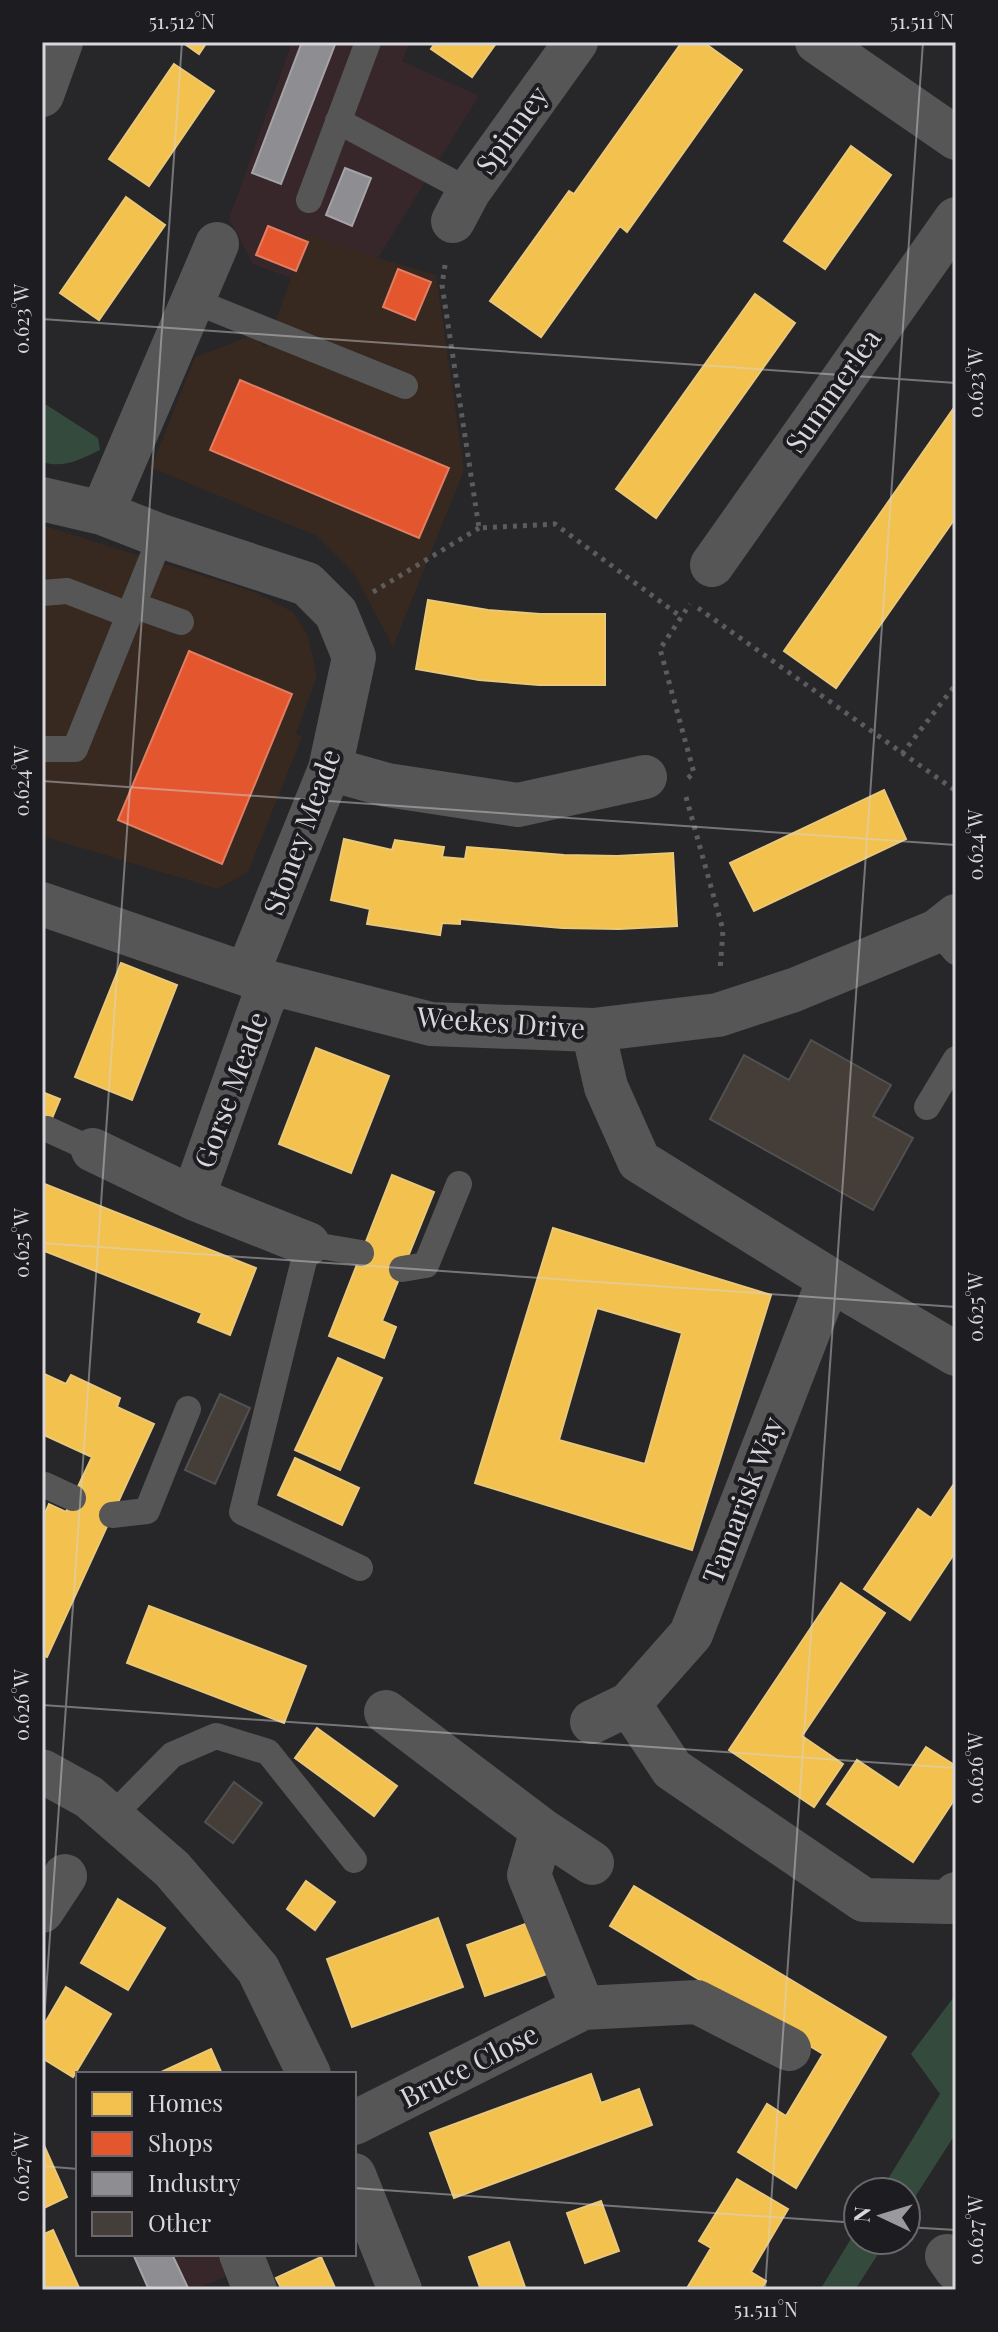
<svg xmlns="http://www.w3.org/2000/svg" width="998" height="2332" font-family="'Playfair Display',serif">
	<rect width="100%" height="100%" fill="#272629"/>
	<path fill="#372920" d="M307,234L378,258L436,275L464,470L393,647L354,573L317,536L151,468L195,357L251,336L266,348Z
		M42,525L254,592L293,612L308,636L317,676L296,734L302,737L248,872L218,889L42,836Z"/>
	<path fill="#38272a" d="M292,42H410L402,61L479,96L378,258L307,234L291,278L253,264L229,219Z
		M139,2254H260L277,2290H252L228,2276L192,2290H155Z"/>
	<path fill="#344a3c" d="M42,402L98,438L100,450C81,459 64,469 42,462Z
		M956,1994V2133L906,2211V2192H880L940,2094L911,2054Z
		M858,2227V2240H887L855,2290H820Z"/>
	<path fill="#f2c14e" stroke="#eac878" stroke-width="2" fill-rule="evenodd" d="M182,42H207L199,54Z
		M436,42H497L472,77L431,49Z
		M682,42H703L742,70L627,232L620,226L541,337L490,301L569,191L574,194Z
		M174,64L214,91L149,186L109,159Z
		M851,146L891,175L825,269L784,241Z
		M126,197L165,225L99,320L60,293Z
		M755,294L795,323L656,518L616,489Z
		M956,405V517L836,688L784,651Z
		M428,600L488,610L540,614H605V685H539L479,680L416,669Z
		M884,790L906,839L754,911L730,863Z
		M344,839L392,850L395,840L444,847L442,857L465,859L467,847L564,855L617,856L673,853L677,926L619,929L562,928L460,919V924L442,923L440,935L367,924L370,909L331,900Z
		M121,963L177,985L132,1100L75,1077Z
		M316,1048L389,1076L351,1173L279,1144Z
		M42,1092L60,1099L42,1142Z
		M392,1175L434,1192L382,1321L396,1327L384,1358L329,1336Z
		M42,1183L256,1268L230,1335L198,1322L202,1313L42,1250Z
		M553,1228L771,1295L692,1550L475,1483ZM597,1308L682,1333L645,1464L559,1440Z
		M338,1358L382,1378L340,1470L295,1450Z
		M42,1373L66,1384L71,1375L120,1398L117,1407L154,1424L47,1657L42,1655V1520L49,1504L66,1512L92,1457L42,1434Z
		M295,1458L359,1488L342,1525L278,1495Z
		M956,1481V1551L910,1620L864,1589L918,1509L931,1518Z
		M841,1583L885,1613L802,1736L843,1764L814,1807L729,1750Z
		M149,1606L306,1666L284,1723L127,1663Z
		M317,1728L397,1786L374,1816L295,1758Z
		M926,1747L956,1766V1797L913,1862L827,1804L857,1760L899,1788Z
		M306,1881L335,1902L315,1930L287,1909Z
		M634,1886L886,2037L796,2188L738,2152L767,2104L786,2116L823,2054L610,1926Z
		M118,1899L165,1928L128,1990L81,1963Z
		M438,1918L463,1987L352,2027L327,1959Z
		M528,1923L547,1974L485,1996L467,1945Z
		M66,1987L111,2014L73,2077L42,2058V2028Z
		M211,2049L222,2074H157Z
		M591,2074L601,2103L639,2089L652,2125L454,2198L430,2133Z
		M42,2141L67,2197L42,2209Z
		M737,2179L788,2209L751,2272L766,2281L761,2290H686L711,2248L699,2241Z
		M601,2201L619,2251L585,2263L567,2213Z
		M53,2230L80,2290H42V2235Z
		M509,2242L526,2290H481L469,2257Z
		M321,2257L336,2290H282L276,2278Z"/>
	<path fill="#e4572e" stroke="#e07d62" stroke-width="2" d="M268,226L308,242L296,271L256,255Z
		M398,269L431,282L415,320L383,307Z
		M240,380L449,468L419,538L210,450Z
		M189,651L292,694L222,864L118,820Z"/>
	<path fill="#8d8d92" stroke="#a4a3a8" stroke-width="2" d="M302,42H336L281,184L252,173Z
		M345,168L371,178L352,226L326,215Z
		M133,2254H172L189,2290H149Z"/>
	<path fill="#443d38" stroke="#525152" stroke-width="2" d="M811,1040L891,1085L873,1116L913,1138L873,1210L710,1119L744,1055L789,1080Z
		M220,1394L250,1408L215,1484L185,1470Z
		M234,1782L262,1803L233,1843L205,1822Z"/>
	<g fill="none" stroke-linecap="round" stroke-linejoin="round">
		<path stroke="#5c5c5d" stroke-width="5" stroke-dasharray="4 6" stroke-linecap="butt" d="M445,265L442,285L479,528L555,524L680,616
			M373,592L479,528
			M698,608L956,791
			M902,754L956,684
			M688,778L694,773L660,649L690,604
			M686,797L723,930L720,970"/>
		<path stroke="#565657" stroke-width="26" d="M338,121L469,191
			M309,200L368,42
			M194,301L405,386
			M42,593L67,591L129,615
			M133,605L181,622
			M42,749H75L161,536
			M937,931L956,952
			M927,1107L956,1059
			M47,1129L93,1150
			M402,1269L426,1265L459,1184
			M42,1486L45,1485L73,1498
			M112,1515L147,1511L188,1409
			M360,1568L242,1512L308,1244L361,1253
			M111,1817L172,1755L216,1736L268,1752L354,1860"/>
		<path stroke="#565657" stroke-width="44" d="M817,42L956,138
			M42,95L61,42
			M453,221L469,191L576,42
			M42,499L102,513L161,536L307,584L336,613L354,657L330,769L247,974
			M102,513L217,244
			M712,565L956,219
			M330,769L387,785L518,805L645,777
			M42,904L271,983L431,1024L593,1030L718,1015L794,990L937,931L956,916
			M593,1030L606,1087L639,1161L829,1279L956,1354
			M93,1150L193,1198L308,1244
			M193,1198L261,1006L271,983
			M629,1704L672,1769L864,1900L950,1902L956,1894
			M386,1712L542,1830L592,1863
			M592,1722L629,1704L691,1634L829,1279
			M42,1771L89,1797L172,1869L258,1969L309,2074
			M542,1830L529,1875L583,2008
			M42,1911L65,1876
			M354,2123L583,2008L697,2002L789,2049
			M354,2175L400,2290
			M241,2254L255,2290
			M947,2256L956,2269"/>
	</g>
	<path fill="none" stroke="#d8d7db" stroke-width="2" stroke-opacity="0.45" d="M42,319L956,383M42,781L956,845M42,1243L956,1307M42,1705L956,1768M42,2050L182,42M42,2166L78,2169M354,2188L858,2223M906,2227L956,2230M765,2290L923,42"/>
	<g text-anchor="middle" stroke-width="8" stroke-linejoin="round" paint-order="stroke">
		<g font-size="28" fill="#d8d7db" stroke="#1d1c20">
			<text transform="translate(512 130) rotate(-54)" y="10">Spinney</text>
			<text transform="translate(833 391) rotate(-55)" y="10">Summerlea</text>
			<text transform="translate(302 832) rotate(-70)" y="10">Stoney Meade</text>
			<text transform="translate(501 1023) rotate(4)" y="10">Weekes Drive</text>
			<text transform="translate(231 1090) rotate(-70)" y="10">Gorse Meade</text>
			<text transform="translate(743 1500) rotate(-69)" y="10">Tamarisk Way</text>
			<text transform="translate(469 2066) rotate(-27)" y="10">Bruce Close</text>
		</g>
	</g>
	<rect width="998" height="2332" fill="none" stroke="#1d1c20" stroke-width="88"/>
	<rect x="76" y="2072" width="280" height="184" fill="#1d1c20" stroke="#68676b" stroke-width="2"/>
	<rect x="92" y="2092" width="40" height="24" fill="#f2c14e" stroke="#68676b" stroke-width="2"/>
	<text x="148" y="2112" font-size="24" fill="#d8d7db">Homes</text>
	<rect x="92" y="2132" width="40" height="24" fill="#e4572e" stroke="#68676b" stroke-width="2"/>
	<text x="148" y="2152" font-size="24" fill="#d8d7db">Shops</text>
	<rect x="92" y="2172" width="40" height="24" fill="#8d8d92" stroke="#68676b" stroke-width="2"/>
	<text x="148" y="2192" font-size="24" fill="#d8d7db">Industry</text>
	<rect x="92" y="2212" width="40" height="24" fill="#443d38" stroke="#68676b" stroke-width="2"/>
	<text x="148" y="2232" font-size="24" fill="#d8d7db">Other</text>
	<g transform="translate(882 2216) rotate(274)"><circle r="38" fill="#1d1c20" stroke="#68676b" stroke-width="2"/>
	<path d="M0-6L14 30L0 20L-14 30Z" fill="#9a999d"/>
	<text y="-12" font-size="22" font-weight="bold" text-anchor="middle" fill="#d8d7db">N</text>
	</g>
	<rect x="44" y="44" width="910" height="2244" fill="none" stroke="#d8d7db" stroke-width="3"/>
	<g font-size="20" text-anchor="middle" fill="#d8d7db">
		<text x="182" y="29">51.512°N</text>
		<text x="922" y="29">51.511°N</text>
		<text transform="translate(22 319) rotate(-90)" y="7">0.623°W</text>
		<text transform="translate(976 383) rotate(-90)" y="7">0.623°W</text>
		<text transform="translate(22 781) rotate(-90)" y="7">0.624°W</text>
		<text transform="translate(976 845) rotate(-90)" y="7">0.624°W</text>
		<text transform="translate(22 1243) rotate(-90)" y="7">0.625°W</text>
		<text transform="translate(976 1307) rotate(-90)" y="7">0.625°W</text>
		<text transform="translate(22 1705) rotate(-90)" y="7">0.626°W</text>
		<text transform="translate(976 1768) rotate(-90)" y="7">0.626°W</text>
		<text transform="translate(22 2167) rotate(-90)" y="7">0.627°W</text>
		<text transform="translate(976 2230) rotate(-90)" y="7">0.627°W</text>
		<text x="766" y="2317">51.511°N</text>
	</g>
</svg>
